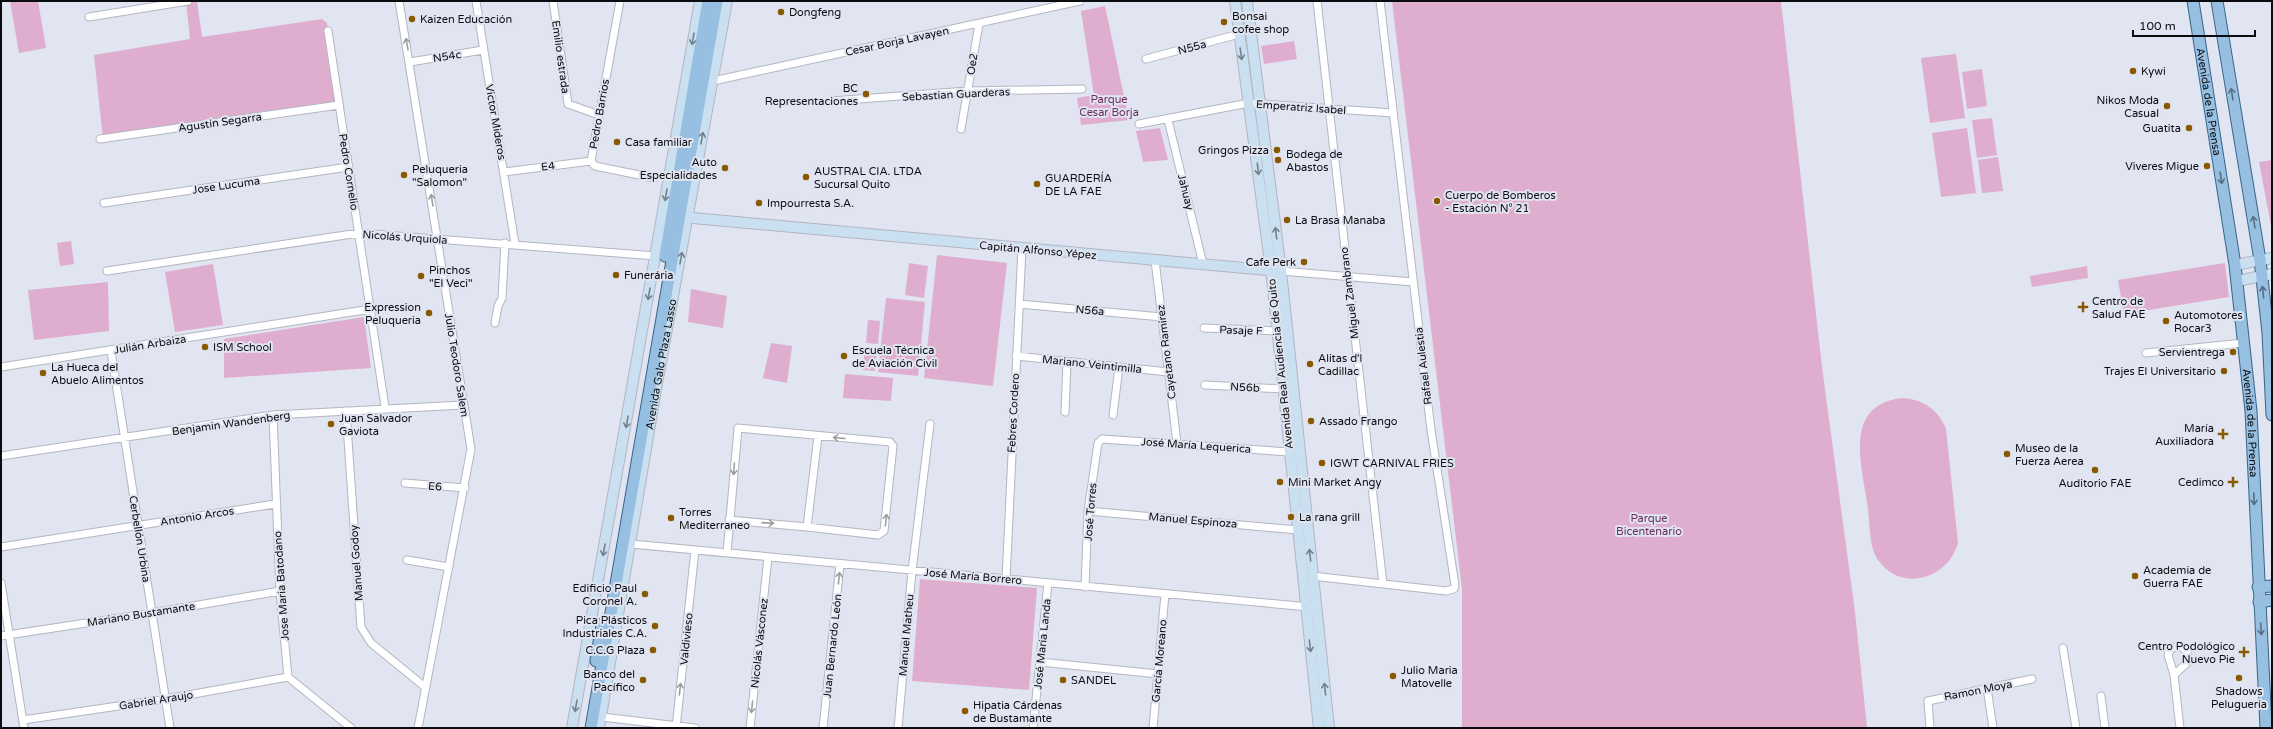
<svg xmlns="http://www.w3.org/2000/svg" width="2273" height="729" font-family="'Varela Round',sans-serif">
	<rect width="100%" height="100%" fill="#e1e4f1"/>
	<path fill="#dfaece" d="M10,1H38L46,48L19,53Z
		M186,1H197L202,37L322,19L327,23L339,105L103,139L94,55L190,39Z
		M1392,1H1781L1822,367L1855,612L1867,728H1462V589Z
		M1105,6L1129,120L1081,125L1077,98L1094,95L1081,11Z
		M1294,41L1297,59L1264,64L1261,46Z
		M1956,54L1965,118L1930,123L1921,58Z
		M1982,69L1987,106L1967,109L1962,72Z
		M1992,118L1997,155L1977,158L1972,120Z
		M1160,128L1168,160L1143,162L1136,131Z
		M1967,128L1976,193L1941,197L1932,133Z
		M1998,157L2003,191L1982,193L1978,160Z
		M2272,160V231L2259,162Z
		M71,241L74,264L60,266L57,243Z
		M937,255L1007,263L993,386L924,378Z
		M909,263L928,266L924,298L905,295Z
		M2225,263L2229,297L2124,314L2118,280Z
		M213,264L223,325L175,332L165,272Z
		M2087,266L2088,278L2032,287L2030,276Z
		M108,282L109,331L34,340L28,290Z
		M691,289L727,296L723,328L688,322Z
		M886,298L925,302L918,376L878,372Z
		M364,317L371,368L224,378V339Z
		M868,320L880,321L878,344L866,343Z
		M771,343L792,346L787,383L763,378Z
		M865,347L877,348L875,371L863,370Z
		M845,374L893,378L891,401L843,398Z
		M1901,398C1923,399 1938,409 1946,429L1958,543C1948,579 1901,593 1878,560C1869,547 1870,524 1868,509C1863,469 1841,406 1901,398Z
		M920,579L1037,588L1029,690L912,681Z"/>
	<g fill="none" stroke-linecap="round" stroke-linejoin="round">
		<defs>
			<path id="street" d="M399,1L471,449L418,728
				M476,1L515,244
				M553,1L568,104L599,115
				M620,1L591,161L595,166L654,178
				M1317,1L1383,584
				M89,17L188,1
				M328,31L385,407
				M1146,59L1239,34
				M410,62L483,50
				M713,81L1080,1
				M831,101L968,91L1082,89
				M1168,120L1203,264
				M1139,124L1249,103L1393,113
				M961,129L979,24
				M100,139L339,105
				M504,172L591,161
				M104,203L348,167
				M1155,260L1177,443
				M107,271L359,233L656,256
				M1281,271L1413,282
				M1019,304L1162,317
				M495,323L498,306L502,298L505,243
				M1204,328L1277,331
				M111,351L170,728
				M2146,353L2243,343
				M1016,356L1168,372
				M1,367L371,309
				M1205,385L1284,389
				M346,411L361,627L371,643L425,687
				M1065,412L1067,362
				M273,415L280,591L288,677L351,728
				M1113,415L1119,367
				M1,456L273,415L463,405
				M405,483L465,488
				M1088,511L1298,530
				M807,527L818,436
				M631,544L1309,607
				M1,547L275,504
				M727,553L738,428L890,442L893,446L884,531L878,535L807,527L729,520
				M407,560L449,567
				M1312,576L1446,591L1454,589L1455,585L1431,430L1380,1
				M1006,579L1022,248
				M1,583L24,728
				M1085,587L1088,511L1098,443L1102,439L1289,452
				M1,636L152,613L280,591
				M2063,648L2076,728
				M1040,662L1158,674
				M2174,675L2188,662L2187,652L2181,646L2171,648L2168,655L2174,675L2180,728
				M1987,688L1993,728
				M2101,696L2105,728
				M602,717L695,728
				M23,720L166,699L288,677
				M676,728L695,550
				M750,728L768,557
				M823,728L840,564
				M898,728L912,571L930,424
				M1033,728L1048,583
				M1153,728L1165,594
				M1930,728L1928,701L2032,679"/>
			<g id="secondary">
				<path d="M1235,1L1271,270L1319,728"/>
				<path d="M1247,1L1281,271L1329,728"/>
				<path d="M682,217L1277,271"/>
				<path d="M2235,265L2272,258"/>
				<path d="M2237,281L2272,274"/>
				<path d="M572,728L700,1"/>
				<path id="s1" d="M599,728L656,389L727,1"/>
			</g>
			<g id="primary">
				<path id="s2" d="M2193,1L2235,265L2251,411L2266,728"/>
				<path d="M2217,1L2260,260L2268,333L2272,415"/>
				<path d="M665,256L708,1"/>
				<path d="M2258,587L2272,586"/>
				<path d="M2259,602L2272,600"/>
				<path d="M596,661L602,624"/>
				<path d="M591,728L717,1"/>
			</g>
		</defs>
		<use href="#street" stroke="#b3b6c2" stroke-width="9"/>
		<use href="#secondary" stroke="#b3b6c2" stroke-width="12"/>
		<use href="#primary" stroke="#38658b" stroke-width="13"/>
		<use href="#street" stroke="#fff" stroke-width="7"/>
		<use href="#secondary" stroke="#cadff0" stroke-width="10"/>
		<use href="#primary" stroke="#96bfe1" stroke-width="11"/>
	</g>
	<defs><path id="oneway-shaft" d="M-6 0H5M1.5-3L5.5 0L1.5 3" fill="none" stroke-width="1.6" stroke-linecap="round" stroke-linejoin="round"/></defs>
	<g stroke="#74808b">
		<use href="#oneway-shaft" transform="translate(693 39) rotate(100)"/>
		<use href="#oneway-shaft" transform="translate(1241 54) rotate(82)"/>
		<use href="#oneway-shaft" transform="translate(702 138) rotate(-80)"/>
		<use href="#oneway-shaft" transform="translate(1258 169) rotate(83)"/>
		<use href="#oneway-shaft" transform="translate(666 195) rotate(100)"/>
		<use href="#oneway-shaft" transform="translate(1276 233) rotate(-97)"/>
		<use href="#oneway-shaft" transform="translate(681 258) rotate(-80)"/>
		<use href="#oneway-shaft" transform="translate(649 294) rotate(100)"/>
		<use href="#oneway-shaft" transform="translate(627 422) rotate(100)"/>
		<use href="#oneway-shaft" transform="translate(604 550) rotate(100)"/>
		<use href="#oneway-shaft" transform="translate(1310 555) rotate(-96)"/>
		<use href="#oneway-shaft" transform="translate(1310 646) rotate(84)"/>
		<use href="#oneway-shaft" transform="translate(1325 689) rotate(-96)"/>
		<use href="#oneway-shaft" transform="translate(576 706) rotate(100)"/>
	</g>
	<g stroke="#9d9e9f">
		<use href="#oneway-shaft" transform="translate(407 44) rotate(-100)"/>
		<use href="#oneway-shaft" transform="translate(432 200) rotate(-99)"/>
		<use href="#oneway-shaft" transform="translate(839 438) rotate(-175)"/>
		<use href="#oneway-shaft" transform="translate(734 469) rotate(94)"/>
		<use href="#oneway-shaft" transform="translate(886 520) rotate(-84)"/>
		<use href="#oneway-shaft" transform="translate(768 523) rotate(4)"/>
		<use href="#oneway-shaft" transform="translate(839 578) rotate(-84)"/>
		<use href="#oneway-shaft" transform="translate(680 689) rotate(-84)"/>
		<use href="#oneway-shaft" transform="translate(752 707) rotate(96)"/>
	</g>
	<g stroke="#576e83">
		<use href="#oneway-shaft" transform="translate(2232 94) rotate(-99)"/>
		<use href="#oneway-shaft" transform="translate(2221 178) rotate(81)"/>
		<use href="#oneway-shaft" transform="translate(2254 222) rotate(-99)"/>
		<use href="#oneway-shaft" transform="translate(2263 292) rotate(-96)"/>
		<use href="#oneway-shaft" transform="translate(2254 499) rotate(88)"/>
		<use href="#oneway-shaft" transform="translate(2261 629) rotate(87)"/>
	</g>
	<g fill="#885a00" stroke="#e1e4f1" stroke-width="1.5">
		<circle cx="781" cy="12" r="4"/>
		<circle cx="412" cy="19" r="4"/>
		<circle cx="1224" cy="22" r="4"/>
		<circle cx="2133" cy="71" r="4"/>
		<circle cx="866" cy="94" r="4"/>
		<circle cx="2167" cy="106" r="4"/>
		<circle cx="2189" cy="128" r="4"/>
		<circle cx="617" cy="142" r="4"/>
		<circle cx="1277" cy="150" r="4"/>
		<circle cx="1278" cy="160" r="4"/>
		<circle cx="2207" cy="166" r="4"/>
		<circle cx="725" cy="168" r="4"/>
		<circle cx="404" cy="175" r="4"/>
		<circle cx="806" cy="177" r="4"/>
		<circle cx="1037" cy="184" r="4"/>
		<circle cx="1437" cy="201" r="4"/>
		<circle cx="759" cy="203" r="4"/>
		<circle cx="1287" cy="220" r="4"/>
		<circle cx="1304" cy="262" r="4"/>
		<circle cx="616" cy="275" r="4"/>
		<circle cx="421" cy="276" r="4"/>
		<path d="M2081 301h4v4h4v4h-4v4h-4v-4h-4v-4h4z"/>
		<circle cx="429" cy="313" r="4"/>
		<circle cx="2166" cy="321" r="4"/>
		<circle cx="205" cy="347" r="4"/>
		<circle cx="2233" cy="352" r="4"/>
		<circle cx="844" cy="356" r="4"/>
		<circle cx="1310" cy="364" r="4"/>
		<circle cx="2224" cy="371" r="4"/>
		<circle cx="43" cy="373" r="4"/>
		<circle cx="1311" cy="421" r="4"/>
		<circle cx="331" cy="424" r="4"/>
		<path d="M2221 428h4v4h4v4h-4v4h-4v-4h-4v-4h4z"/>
		<circle cx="2007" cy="454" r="4"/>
		<circle cx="1322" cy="463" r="4"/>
		<circle cx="2095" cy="470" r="4"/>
		<circle cx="1280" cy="482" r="4"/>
		<path d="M2231 476h4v4h4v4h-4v4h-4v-4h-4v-4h4z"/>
		<circle cx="1291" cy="517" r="4"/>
		<circle cx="671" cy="518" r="4"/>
		<circle cx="2135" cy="576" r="4"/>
		<circle cx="645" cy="594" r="4"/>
		<circle cx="655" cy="626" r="4"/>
		<circle cx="653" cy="650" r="4"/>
		<path d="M2242 646h4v4h4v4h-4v4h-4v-4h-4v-4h4z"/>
		<circle cx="1393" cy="676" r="4"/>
		<circle cx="2239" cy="678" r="4"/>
		<circle cx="643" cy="680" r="4"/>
		<circle cx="1063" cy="680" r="4"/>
		<circle cx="965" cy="711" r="4"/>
	</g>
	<g text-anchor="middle" stroke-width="4" stroke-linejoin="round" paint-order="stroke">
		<g font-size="11" fill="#0b0c10" stroke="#e1e4f1" text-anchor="start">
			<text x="789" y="16">Dongfeng</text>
			<text x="1232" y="20">Bonsai<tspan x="1232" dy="13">cofee shop</tspan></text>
			<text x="420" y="23">Kaizen Educación</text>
			<text x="2141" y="75">Kywi</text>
			<text x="858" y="92" text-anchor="end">BC<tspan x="858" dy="13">Representaciones</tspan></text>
			<text x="2159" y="104" text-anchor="end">Nikos Moda<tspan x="2159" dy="13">Casual</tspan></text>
			<text x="2181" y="132" text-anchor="end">Guatita</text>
			<text x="625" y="146">Casa familiar</text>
			<text x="1269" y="154" text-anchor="end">Gringos Pizza</text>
			<text x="1286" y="158">Bodega de<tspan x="1286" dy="13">Abastos</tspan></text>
			<text x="717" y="166" text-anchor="end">Auto<tspan x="717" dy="13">Especialidades</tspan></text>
			<text x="2199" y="170" text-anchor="end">Viveres Migue</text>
			<text x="412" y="173">Peluqueria<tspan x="412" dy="13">"Salomon"</tspan></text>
			<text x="814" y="175">AUSTRAL CIA. LTDA<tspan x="814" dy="13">Sucursal Quito</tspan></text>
			<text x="1045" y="182">GUARDERÍA<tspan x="1045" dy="13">DE LA FAE</tspan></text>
			<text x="1445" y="199">Cuerpo de Bomberos<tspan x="1445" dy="13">- Estación N° 21</tspan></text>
			<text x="767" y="207">Impourresta S.A.</text>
			<text x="1295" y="224">La Brasa Manaba</text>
			<text x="1296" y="266" text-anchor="end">Cafe Perk</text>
			<text x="429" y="274">Pinchos<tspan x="429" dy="13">"El Veci"</tspan></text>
			<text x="624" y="279">Funerária</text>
			<text x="2092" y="305">Centro de<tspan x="2092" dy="13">Salud FAE</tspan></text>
			<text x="421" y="311" text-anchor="end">Expression<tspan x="421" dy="13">Peluqueria</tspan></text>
			<text x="2174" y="319">Automotores<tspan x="2174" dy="13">Rocar3</tspan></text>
			<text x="213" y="351">ISM School</text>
			<text x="852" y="354">Escuela Técnica<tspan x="852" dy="13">de Aviación Civil</tspan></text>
			<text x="2225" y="356" text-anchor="end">Servientrega</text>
			<text x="1318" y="362">Alitas d'l<tspan x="1318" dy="13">Cadillac</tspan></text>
			<text x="51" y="371">La Hueca del<tspan x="51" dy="13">Abuelo Alimentos</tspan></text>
			<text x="2216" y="375" text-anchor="end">Trajes El Universitario</text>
			<text x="339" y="422">Juan Salvador<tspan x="339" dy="13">Gaviota</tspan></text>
			<text x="1319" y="425">Assado Frango</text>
			<text x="2214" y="432" text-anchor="end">María<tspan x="2214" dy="13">Auxiliadora</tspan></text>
			<text x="2015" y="452">Museo de la<tspan x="2015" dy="13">Fuerza Aerea</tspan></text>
			<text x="1330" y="467">IGWT CARNIVAL FRIES</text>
			<text x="1288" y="486">Mini Market Angy</text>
			<text x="2224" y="486" text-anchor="end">Cedimco</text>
			<text x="2095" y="487" text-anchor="middle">Auditorio FAE</text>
			<text x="679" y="516">Torres<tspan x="679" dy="13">Mediterraneo</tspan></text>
			<text x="1299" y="521">La rana grill</text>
			<text x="2143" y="574">Academia de<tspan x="2143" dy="13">Guerra FAE</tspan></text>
			<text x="637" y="592" text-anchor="end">Edificio Paul<tspan x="637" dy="13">Coronel A.</tspan></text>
			<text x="647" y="624" text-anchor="end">Pica Plásticos<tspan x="647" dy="13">Industriales C.A.</tspan></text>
			<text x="2235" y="650" text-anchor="end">Centro Podológico<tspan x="2235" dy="13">Nuevo Pie</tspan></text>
			<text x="645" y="654" text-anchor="end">C.C.G Plaza</text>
			<text x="1401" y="674">Julio Maria<tspan x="1401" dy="13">Matovelle</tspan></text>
			<text x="635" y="678" text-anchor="end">Banco del<tspan x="635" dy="13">Pacífico</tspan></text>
			<text x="1071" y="684">SANDEL</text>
			<text x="2239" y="695" text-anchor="middle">Shadows<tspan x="2239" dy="13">Peluguería</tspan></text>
			<text x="973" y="709">Hipatia Cárdenas<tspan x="973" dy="13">de Bustamante</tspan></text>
		</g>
		<g font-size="11" fill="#0b0c10" stroke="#e1e4f1">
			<text transform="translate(897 41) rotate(-12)" y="4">Cesar Borja Lavayen</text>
			<text transform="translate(1192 47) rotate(-15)" y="4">N55a</text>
			<text transform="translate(447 56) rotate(-9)" y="4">N54c</text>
			<text transform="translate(561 57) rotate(82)" y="4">Emilio estrada</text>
			<text transform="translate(972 64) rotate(-81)" y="4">Oe2</text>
			<text transform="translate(956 94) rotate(-3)" y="4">Sebastian Guarderas</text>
			<text dy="4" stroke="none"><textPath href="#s2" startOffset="102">Avenida de la Prensa</textPath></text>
			<text transform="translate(1301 107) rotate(4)" y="4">Emperatriz Isabel</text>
			<text transform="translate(599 114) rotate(-80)" y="4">Pedro Barrios</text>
			<text transform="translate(220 122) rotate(-8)" y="4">Agustín Segarra</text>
			<text transform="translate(496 122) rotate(80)" y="4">Victor Mideros</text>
			<text transform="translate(548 166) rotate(-7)" y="4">E4</text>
			<text transform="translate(349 172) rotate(81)" y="4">Pedro Cornelio</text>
			<text transform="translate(226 185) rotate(-8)" y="4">Jose Lucuma</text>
			<text transform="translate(1186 192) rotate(76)" y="4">Jahuay</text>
			<text transform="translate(405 237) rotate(4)" y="4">Nicolás Urquiola</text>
			<text transform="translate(1038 250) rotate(5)" y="4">Capitán Alfonso Yépez</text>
			<text transform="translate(1349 293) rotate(-97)" y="4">Miguel Zambrano</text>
			<text transform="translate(1090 310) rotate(5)" y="4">N56a</text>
			<text transform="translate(1241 330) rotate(2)" y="4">Pasaje F</text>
			<text transform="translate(150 344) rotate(-9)" y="4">Julián Arbaiza</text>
			<text transform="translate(1166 352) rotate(-97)" y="4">Cayetano Ramírez</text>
			<text dy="4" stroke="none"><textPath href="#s1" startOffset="369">Avenida Galo Plaza Lasso</textPath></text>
			<text transform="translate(1092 364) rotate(6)" y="4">Mariano Veintimilla</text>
			<text transform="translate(1280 364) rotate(-96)" y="4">Avenida Real Audiencia de Quito</text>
			<text transform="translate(457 365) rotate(81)" y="4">Julio Teodoro Salem</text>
			<text transform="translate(1423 366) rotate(-97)" y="4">Rafael Aulestia</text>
			<text transform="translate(1245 387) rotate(3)" y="4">N56b</text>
			<text transform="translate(1013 413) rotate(-87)" y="4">Febres Cordero</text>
			<text transform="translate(231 423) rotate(-8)" y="4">Benjamin Wandenberg</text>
			<text dy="4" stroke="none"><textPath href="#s2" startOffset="426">Avenida de la Prensa</textPath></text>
			<text transform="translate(1196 445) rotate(4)" y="4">José María Lequerica</text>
			<text transform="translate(435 486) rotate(5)" y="4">E6</text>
			<text transform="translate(1090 512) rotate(-85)" y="4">José Torres</text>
			<text transform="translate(197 516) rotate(-9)" y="4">Antonio Arcos</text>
			<text transform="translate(1193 520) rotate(5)" y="4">Manuel Espinoza</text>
			<text transform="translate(140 539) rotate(81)" y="4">Cerbellón Urbina</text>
			<text transform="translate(356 563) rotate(-94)" y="4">Manuel Godoy</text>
			<text transform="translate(973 576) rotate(5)" y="4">José María Borrero</text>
			<text transform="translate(281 586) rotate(-94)" y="4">Jose Maria Batodano</text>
			<text transform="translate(141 614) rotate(-9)" y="4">Mariano Bustamante</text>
			<text transform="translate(906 635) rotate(-85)" y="4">Manuel Matheu</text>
			<text transform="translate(686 639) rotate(-84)" y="4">Valdivieso</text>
			<text transform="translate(759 643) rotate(-84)" y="4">Nicolás Vásconez</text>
			<text transform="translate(1042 644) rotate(-84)" y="4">José María Landa</text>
			<text transform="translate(832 646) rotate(-84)" y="4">Juan Bernardo León</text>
			<text transform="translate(1159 661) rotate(-85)" y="4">García Moreano</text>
			<text transform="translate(1978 690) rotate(-11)" y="4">Ramon Moya</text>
			<text transform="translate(156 700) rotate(-9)" y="4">Gabriel Araujo</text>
		</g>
		<g font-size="11" fill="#6b2d5a" stroke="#e1e4f1">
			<text x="1109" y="103">Parque<tspan x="1109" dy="13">Cesar Borja</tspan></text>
			<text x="1649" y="522">Parque<tspan x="1649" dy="13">Bicentenario</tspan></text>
		</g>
	</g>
	<rect width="2273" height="729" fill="none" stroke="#0b0c10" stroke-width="4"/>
	<path d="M2133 30v6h122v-6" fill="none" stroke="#0b0c10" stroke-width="2"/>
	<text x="2139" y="30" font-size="12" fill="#0b0c10" stroke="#e1e4f1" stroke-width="3" paint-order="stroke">100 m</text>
</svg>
